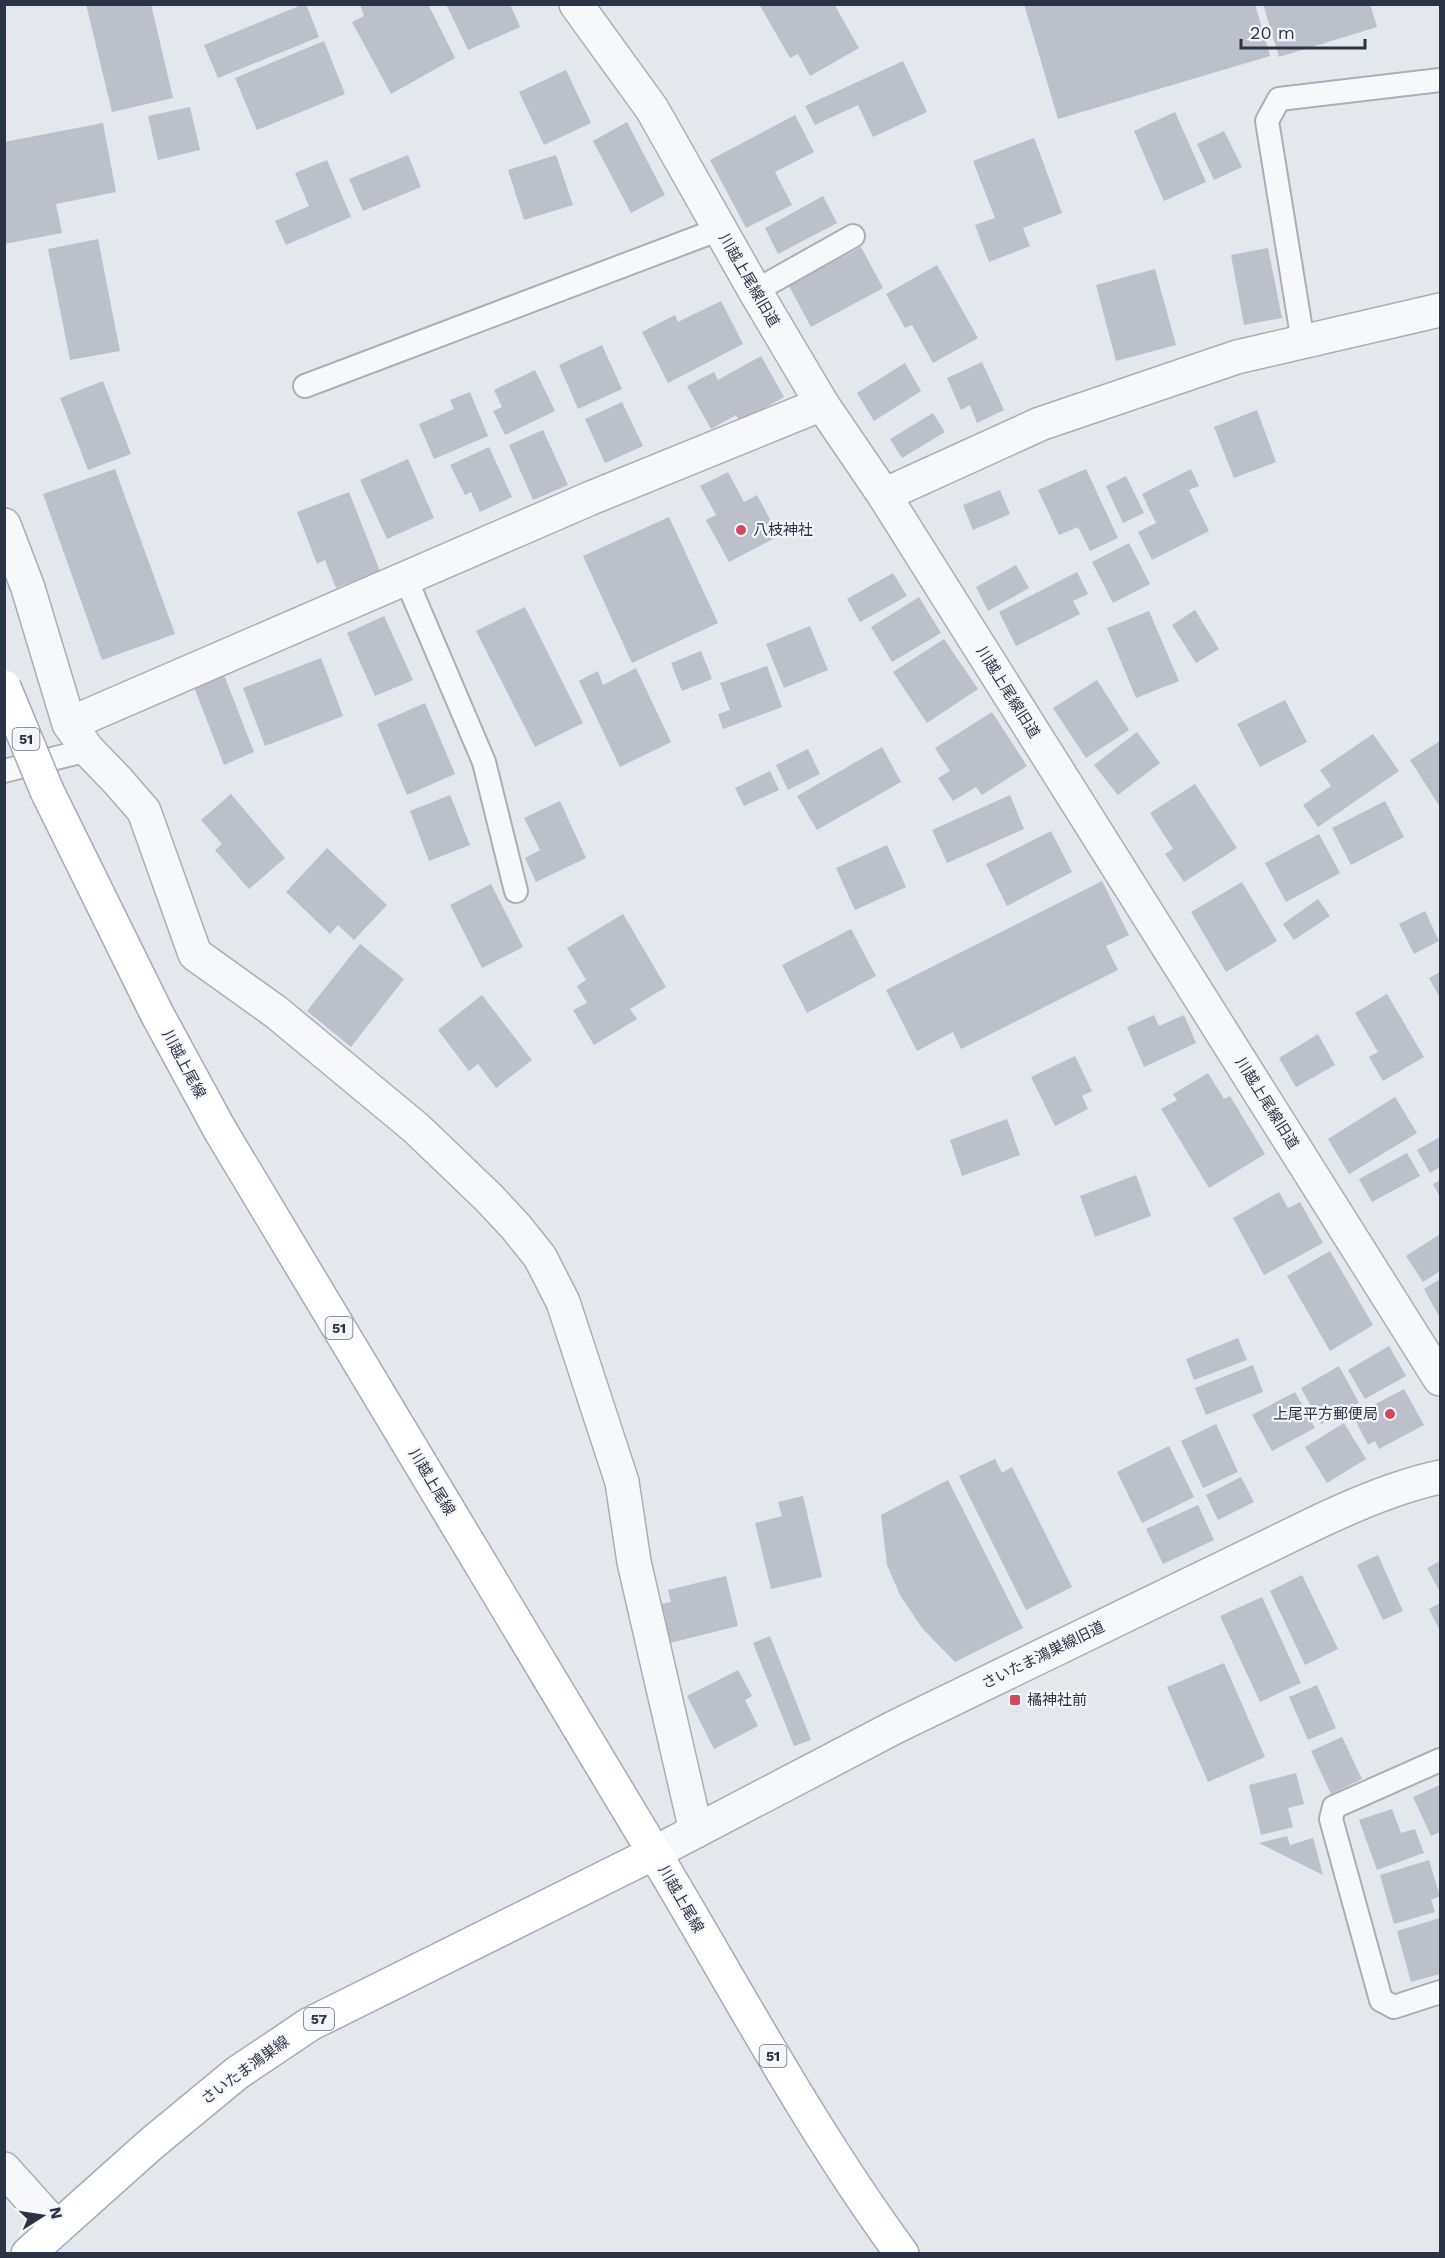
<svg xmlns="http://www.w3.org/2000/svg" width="1445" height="2258" font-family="'Work Sans','Noto Sans JP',sans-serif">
	<rect width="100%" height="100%" fill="#e4e7ec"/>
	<path fill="#bbc0ca" d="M86,4H151L173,98L112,112Z
		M304,4H306L319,37L218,78L204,45Z
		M360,4H428L455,58L391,94L352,22L364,16Z
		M446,4H510L520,27L468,50Z
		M759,4H834L859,48L810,76L798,54L790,58Z
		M1024,4H1255L1270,56L1058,119Z
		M1263,4H1370L1377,27L1279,57Z
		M324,41L345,94L257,130L235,78Z
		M903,61L927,112L873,137L858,105L815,125L805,106Z
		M566,70L591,123L544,145L519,92Z
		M190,107L200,150L158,160L148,116Z
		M1175,112L1206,182L1164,201L1134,131Z
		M795,115L814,152L775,172L792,205L746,228L710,160Z
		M627,122L665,195L631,213L593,141Z
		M103,123L116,192L56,204L62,233L4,244V142Z
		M1224,131L1242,167L1214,180L1197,144Z
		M1034,138L1062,213L1023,228L1030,246L989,262L975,225L995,218L973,161Z
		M408,155L421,187L363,211L349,179Z
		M556,155L573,205L524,220L508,170Z
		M327,160L351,217L286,245L275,221L309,206L295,173Z
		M823,196L837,223L778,254L765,228Z
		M98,239L120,351L70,360L48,249Z
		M861,247L883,288L811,327L789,286Z
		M1268,248L1282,318L1244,325L1231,255Z
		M937,265L978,338L933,363L912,325L905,328L886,294Z
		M1155,269L1176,345L1116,361L1096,285Z
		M721,301L743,344L668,383L642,332L675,315L678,322Z
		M602,345L622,389L578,409L559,365Z
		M761,356L784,397L740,422L736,415L711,429L687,386L714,372L718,380Z
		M982,362L1004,410L977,423L970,405L961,410L947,378Z
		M905,363L921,391L874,421L857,393Z
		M535,370L555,411L505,435L493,411L502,407L494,390Z
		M103,381L131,454L88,470L60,398Z
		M470,392L488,436L434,459L419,424L454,409L450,400Z
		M622,402L643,446L605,463L585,419Z
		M1257,410L1276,462L1234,478L1214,427Z
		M933,413L945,432L902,458L890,439Z
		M543,430L568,485L533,500L509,445Z
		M489,447L512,497L480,512L471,492L465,495L450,465Z
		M408,459L434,518L387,539L360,480Z
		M115,469L175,634L102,660L43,494Z
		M1086,469L1118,538L1090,551L1078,527L1059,535L1038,490Z
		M1191,469L1199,486L1189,490L1209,531L1152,560L1138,532L1156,523L1142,494Z
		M728,472L744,502L757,495L779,536L729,562L706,520L716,515L700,486Z
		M1126,476L1144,513L1123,523L1106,486Z
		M1000,490L1010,514L973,530L963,505Z
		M349,492L380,571L336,588L325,560L317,564L297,512Z
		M669,517L718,623L632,663L583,556Z
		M1129,543L1150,584L1113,603L1092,562Z
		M1016,565L1029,588L988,611L976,587Z
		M1077,572L1088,594L1073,601L1080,614L1016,646L999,612Z
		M893,573L907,596L860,622L847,599Z
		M919,597L941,633L892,662L871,627Z
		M525,607L583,723L535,747L476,631Z
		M1195,610L1219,649L1196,663L1172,625Z
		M1149,611L1179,681L1136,698L1107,628Z
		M384,616L413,680L375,696L347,633Z
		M810,626L828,670L784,688L766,644Z
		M944,639L978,689L927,723L893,672Z
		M701,651L712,679L682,691L671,663Z
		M321,658L343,716L265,746L243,688Z
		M767,666L782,707L723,729L718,714L730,710L720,683Z
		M636,668L671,742L620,767L579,681L598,671L603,685Z
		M224,675L254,752L224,765L194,687Z
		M1097,680L1129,730L1086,758L1053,708Z
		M1285,700L1307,742L1260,767L1237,724Z
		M425,703L455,774L407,795L377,724Z
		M992,712L1027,766L982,795L976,787L953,801L938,778L950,771L935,748Z
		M1137,732L1160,763L1118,795L1094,765Z
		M1373,734L1399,771L1318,827L1303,805L1331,786L1320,770Z
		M1440,741V807L1410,760Z
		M882,747L901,782L817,830L797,796Z
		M808,749L820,774L788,790L776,765Z
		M770,771L779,790L744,806L735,788Z
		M1195,784L1237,848L1184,882L1165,854L1173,849L1150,813Z
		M231,794L285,858L249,889L215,850L222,844L201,820Z
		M450,795L470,845L429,861L410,811Z
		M1010,795L1024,829L947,863L932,830Z
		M560,801L586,858L536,882L525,858L540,850L524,818Z
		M1385,801L1404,837L1351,865L1332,828Z
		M1051,831L1072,872L1007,906L986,864Z
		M1319,834L1340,873L1286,902L1265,863Z
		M887,845L906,887L855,910L836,868Z
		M327,848L387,905L354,940L338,925L330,934L286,892Z
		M1102,881L1129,935L1106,946L1118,970L961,1049L953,1032L917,1051L886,990Z
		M1242,882L1277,941L1226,972L1191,912Z
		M491,884L523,947L482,968L450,905Z
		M1318,899L1330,916L1294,940L1283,924Z
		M1425,911L1439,941L1414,954L1399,924Z
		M623,914L666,987L630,1009L637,1019L594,1045L573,1010L587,1003L577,986L586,980L567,948Z
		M851,929L876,976L807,1013L782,965Z
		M360,944L404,979L351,1047L307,1011Z
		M1440,972V998L1429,978Z
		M1387,994L1424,1057L1383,1081L1369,1057L1378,1052L1355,1013Z
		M482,995L532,1060L496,1088L478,1064L469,1071L438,1030Z
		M1154,1015L1159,1026L1184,1015L1196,1043L1144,1067L1127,1027Z
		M1318,1034L1335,1065L1296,1087L1279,1058Z
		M1075,1056L1092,1091L1082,1096L1088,1109L1055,1126L1031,1077Z
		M1208,1073L1224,1099L1230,1096L1265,1154L1209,1188L1161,1109L1177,1100L1173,1094Z
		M1395,1097L1417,1133L1349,1174L1328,1139Z
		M1007,1119L1020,1155L962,1176L950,1140Z
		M1440,1137V1167L1430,1173L1417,1150Z
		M1407,1153L1420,1176L1372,1202L1359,1179Z
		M1136,1175L1151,1216L1095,1237L1080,1196Z
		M1440,1180V1197L1433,1184Z
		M1279,1192L1288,1208L1300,1202L1323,1243L1264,1275L1233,1218Z
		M1440,1234V1271L1423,1282L1406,1256Z
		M1330,1251L1373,1325L1330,1351L1287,1276Z
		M1440,1279V1318L1424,1289Z
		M1238,1338L1247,1360L1194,1380L1186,1359Z
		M1389,1346L1406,1376L1365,1399L1348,1370Z
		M1253,1365L1263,1392L1206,1415L1195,1388Z
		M1339,1366L1359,1403L1321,1424L1301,1388Z
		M1404,1389L1424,1425L1379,1449L1375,1441L1368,1445L1353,1416Z
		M1295,1392L1315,1428L1272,1451L1252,1415Z
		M1344,1423L1366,1459L1327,1483L1305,1447Z
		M1216,1424L1238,1472L1203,1488L1181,1441Z
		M1169,1446L1194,1497L1142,1523L1117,1472Z
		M995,1459L1002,1473L1012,1467L1072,1587L1026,1610L959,1476Z
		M1241,1477L1254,1502L1218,1520L1206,1495Z
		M948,1480L1023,1628L955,1662L922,1628L900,1595L887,1565L881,1515Z
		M803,1496L822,1577L771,1589L755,1523L782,1516L778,1502Z
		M1198,1505L1214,1540L1163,1564L1146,1529Z
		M1378,1555L1403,1611L1383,1620L1357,1565Z
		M1440,1561V1592L1427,1568Z
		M1302,1575L1338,1649L1305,1665L1270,1591Z
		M726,1576L738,1626L670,1643L660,1604L671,1602L668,1590Z
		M1262,1597L1301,1683L1260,1702L1220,1616Z
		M1440,1603V1631L1429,1609Z
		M770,1636L811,1740L794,1746L753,1643Z
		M1224,1663L1265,1757L1208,1782L1167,1687Z
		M738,1670L752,1696L745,1700L758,1726L714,1749L687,1696Z
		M1317,1685L1336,1728L1308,1740L1289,1697Z
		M1342,1737L1362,1779L1331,1794L1311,1751Z
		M1296,1773L1304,1804L1288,1808L1293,1827L1261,1835L1249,1785Z
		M1440,1785V1832L1431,1836L1413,1797Z
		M1392,1809L1401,1833L1415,1829L1424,1853L1377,1870L1359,1820Z
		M1287,1836L1290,1845L1313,1838L1323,1875L1259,1843Z
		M1429,1860L1440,1896L1431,1900L1435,1912L1394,1924L1380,1875Z
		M1440,1918V1974L1411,1982L1397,1931Z"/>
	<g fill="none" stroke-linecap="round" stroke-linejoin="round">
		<defs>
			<path id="service" d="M755,291L853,236
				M1303,342L1267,121L1279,99L1440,80
				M305,386L720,229
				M406,579L484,762L516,891
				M4,771L88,750
				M1440,1760L1334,1807L1331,1819L1381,2000L1394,2007L1440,1992"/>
			<path id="minor" d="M884,495L1040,424L1237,357L1440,310
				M4,525L28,588L69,724L88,750L117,780L144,811L195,954L276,1012L416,1128L489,1198L516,1227L540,1257L563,1302L622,1482L634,1562L696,1831
				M69,724L591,498L822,404L755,291L652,109L576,4
				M4,2169L57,2228"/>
			<path id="tertiary" d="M822,404L884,495L1440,1379
				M654,1853L895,1727L1322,1520C1361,1502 1399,1486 1440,1477"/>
			<path id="primary" d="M47,791L157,1014L220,1130C364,1370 509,1609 652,1849C734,1985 808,2126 902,2254
				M28,2254L151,2144L237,2073L310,2024L654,1853"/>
		</defs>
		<use href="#service" stroke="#a9aeb7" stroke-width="26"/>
		<use href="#minor" stroke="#a9aeb7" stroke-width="36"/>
		<use href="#tertiary" stroke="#a9aeb7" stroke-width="36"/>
		<use href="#primary" stroke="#a3abb8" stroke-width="36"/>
		<use href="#service" stroke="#f7f8fa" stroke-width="22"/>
		<use href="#minor" stroke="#f7f8fa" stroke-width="33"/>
		<use href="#tertiary" stroke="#f7f8fa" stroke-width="33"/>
		<use href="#primary" stroke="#fff" stroke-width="33"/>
		<defs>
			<path id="primary-bridge" d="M4,687L47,791"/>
		</defs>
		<use href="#primary-bridge" stroke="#a3abb8" stroke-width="36" stroke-linecap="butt"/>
		<use href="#primary-bridge" stroke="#fff" stroke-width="33"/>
	</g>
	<g fill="#d1495b" stroke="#f4f6f9" stroke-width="2">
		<circle cx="741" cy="530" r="6"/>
		<circle cx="1390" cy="1414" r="6"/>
		<rect x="1009" y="1694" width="12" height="12" rx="3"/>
	</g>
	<g text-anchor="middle" stroke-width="4.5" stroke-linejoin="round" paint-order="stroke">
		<g fill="#f4f6f9" stroke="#676e7b" stroke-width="1.5">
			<rect x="12.5" y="728" width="27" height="22" rx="4.5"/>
			<rect x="325.5" y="1317" width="27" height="22" rx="4.5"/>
			<rect x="304" y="2008" width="30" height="22" rx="4.5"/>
			<rect x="759.5" y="2045" width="27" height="22" rx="4.5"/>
		</g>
		<g font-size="14" font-weight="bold" fill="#2b3445">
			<text x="26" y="744">51</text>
			<text x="339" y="1333">51</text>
			<text x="319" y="2024">57</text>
			<text x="773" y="2061">51</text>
		</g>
		<g font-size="15" fill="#2b3445" stroke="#f4f6f9">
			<text transform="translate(749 280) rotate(60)" y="5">川越上尾線旧道</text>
			<text transform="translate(1008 692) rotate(58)" y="5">川越上尾線旧道</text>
			<text transform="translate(184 1064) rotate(62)" y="5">川越上尾線</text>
			<text transform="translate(1267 1103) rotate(58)" y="5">川越上尾線旧道</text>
			<text transform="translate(432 1482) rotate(59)" y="5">川越上尾線</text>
			<text transform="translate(1043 1655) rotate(-26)" y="5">さいたま鴻巣線旧道</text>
			<text transform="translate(681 1899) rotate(60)" y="5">川越上尾線</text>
			<text transform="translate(245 2070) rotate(-36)" y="5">さいたま鴻巣線</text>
		</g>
		<g font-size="15" fill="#2b3445" stroke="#f4f6f9" text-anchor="start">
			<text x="753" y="535">八枝神社</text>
			<text x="1378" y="1419" text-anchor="end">上尾平方郵便局</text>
			<text x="1027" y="1705">橘神社前</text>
		</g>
	</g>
	<rect width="1445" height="2258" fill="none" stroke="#2b3445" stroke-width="12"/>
	<g transform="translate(42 2216) rotate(78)" stroke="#f4f6f9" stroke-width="4.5" paint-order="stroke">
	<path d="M0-4.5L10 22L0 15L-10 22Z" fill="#2b3445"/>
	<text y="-9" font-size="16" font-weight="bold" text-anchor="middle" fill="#2b3445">N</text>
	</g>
	<path d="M1241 39v9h124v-9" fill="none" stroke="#2b3445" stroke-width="3"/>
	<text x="1250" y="39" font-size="18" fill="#2b3445" stroke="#f4f6f9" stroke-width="4.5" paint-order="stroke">20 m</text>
</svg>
